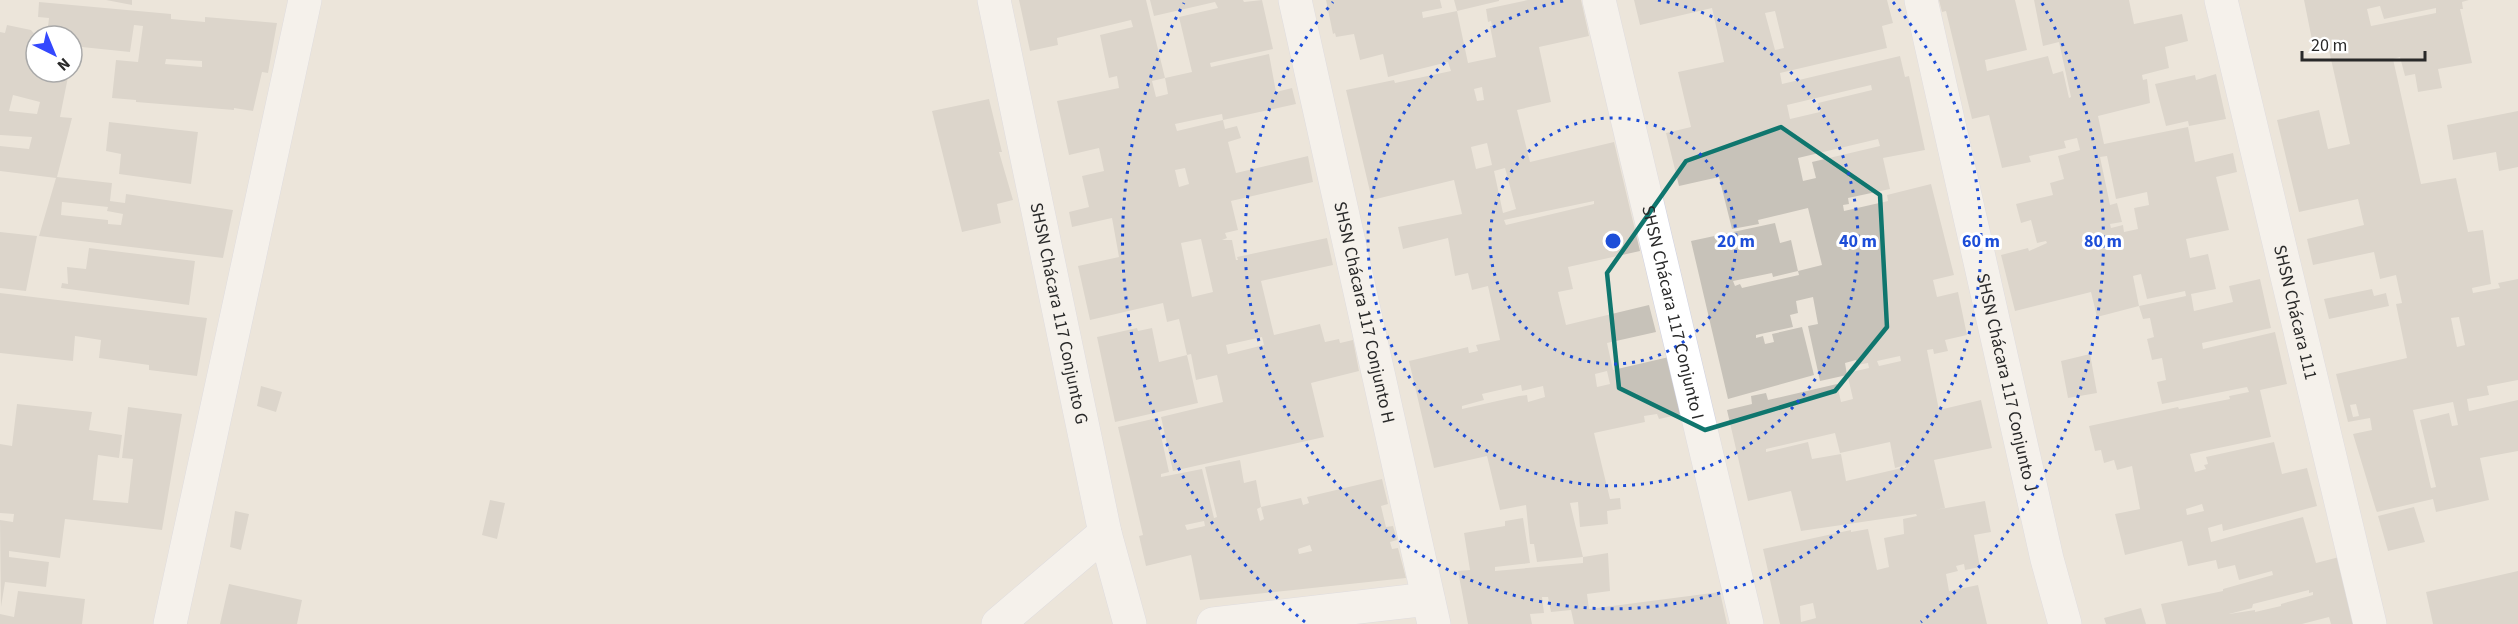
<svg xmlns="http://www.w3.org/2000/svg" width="2518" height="624" font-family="'Source Sans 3',sans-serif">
	<rect width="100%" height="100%" fill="#ece5da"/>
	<path fill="#c7c2b9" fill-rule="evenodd" d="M106,0H132V5Z
		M1019,0H1146L1165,78L1152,81L1156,97L1168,94L1165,78L1192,72L1179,17L1218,8L1215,2L1154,16L1150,0H1243L1244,2L1262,0L1273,49L1210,63L1211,67L1269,54L1276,92L1292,88L1296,104L1223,120L1225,129L1237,126L1241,138L1228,142L1236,173L1308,156L1313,182L1231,201L1238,230L1225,233L1227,238L1222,240H1232L1236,260H1238L1237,257L1327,238L1333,265L1261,281L1274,335L1320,324L1325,342L1339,339L1340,343L1353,340L1359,371L1311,383L1324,437L1173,471L1161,417L1223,402L1217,375L1196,380L1191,354L1187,355L1179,319L1167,322L1163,303L1090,320L1078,266L1119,257L1112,218L1072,227L1069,212L1089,207L1082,176L1104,171L1099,148L1069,155L1057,101L1119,88L1117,76L1109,78L1100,35L1133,27L1131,20L1057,38L1058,45L1030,51ZM1222,114L1223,120L1177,131L1175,124ZM1185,168L1189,184L1179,187L1175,170ZM1201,239L1213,292L1192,297L1181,243ZM1262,337L1264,345L1228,354L1226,345Z
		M1326,0H1440L1442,8L1422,12L1423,18L1457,11L1468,63L1496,57L1490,26H1492L1491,21L1488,22L1486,9L1528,0H1581L1589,36L1539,47L1551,102L1517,110L1530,162L1614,142L1640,251L1568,267L1573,289L1558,292L1566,325L1649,305L1656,332L1607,343L1613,370L1669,357L1682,414L1659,419L1657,414L1644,416L1645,422L1594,433L1610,499L1620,498L1621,509L1607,511L1608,524L1580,527L1578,502L1570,503L1583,557L1537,562L1534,544H1530L1526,505L1500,510L1487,456L1434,468L1409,361L1468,347L1469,353L1478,351L1476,345L1500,340L1488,286L1472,290L1468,273L1455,276L1448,238L1403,249L1398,227L1462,214L1454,180L1372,200L1346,90L1394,80L1395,83L1451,71L1448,62L1388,77L1383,54L1360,60L1354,34L1336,37L1335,33L1333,34ZM1482,87L1484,100L1477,101L1474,89ZM1487,143L1492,165L1476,169L1471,147ZM1505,168L1516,209L1503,213L1494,171ZM1594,201V204L1506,225L1504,220ZM1607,371L1610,384L1597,387L1595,374ZM1521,385L1522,391L1543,386L1545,397L1528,402L1527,395L1519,396L1462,409V406L1484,400L1482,394Z
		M1454,0H1499V1L1457,11Z
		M1634,0H1887L1893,23L1882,26L1887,48L1780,73L1782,84L1900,56L1905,77L1909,76L1925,150L1883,158L1890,189L1848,198L1849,204L1843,205L1844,211L1888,201L1887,195L1931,184L1954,275L1933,280L1937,297L1958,292L1967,335L1945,340L1948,351L1934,354L1933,349L1927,350L1939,410L1981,400L1992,448L1934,460L1945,508L1935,510L1985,501L1991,532L1974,535L1980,567L1965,570L1964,564L1956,566L1958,571L1946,574L1949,591L1978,585L1987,624H1780L1763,549L1851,530V532L1868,529L1877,570L1889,567L1884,538L1904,534L1903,519L1917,516L1916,514L1801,531L1791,491L1748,501L1727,410L1752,404L1751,396L1766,393L1768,400L1837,384L1841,402L1853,399L1847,373L1869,368L1868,363L1857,365L1856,360L1845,363L1847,375L1820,381L1808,326L1818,324L1813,297L1796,301L1798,313L1790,315L1793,327L1756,335V338L1763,336L1765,344L1774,342L1772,334L1802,327L1814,375L1728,399L1691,241L1775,223L1780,243L1791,240L1798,271L1773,277L1772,273L1733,281L1735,286L1740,284L1742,288L1799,275L1798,271L1822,265L1808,208L1758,220L1759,224L1732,229L1719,177L1679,186L1666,133L1691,127L1678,72L1724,62L1712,8L1640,25ZM1775,11L1784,48L1775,50L1765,13ZM1871,85L1872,90L1818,103L1820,112L1790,119L1787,105ZM1878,139L1880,146L1812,162L1816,178L1803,181L1798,158ZM1900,356L1901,361L1879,366L1877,361ZM1835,433L1840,453L1890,442L1895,468L1906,465V467L1846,481L1841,454L1812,459L1808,442L1766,452V449ZM1813,603L1816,618L1801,622L1800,606Z
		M1939,0H2015L2027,50L1985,60L1987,71L2048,56L2053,74L2063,71L2069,98L2071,97L2059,42L2043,46L2034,0H2129L2134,24L2182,14L2188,41L2165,47L2169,68L2142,75L2143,80L2147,79L2150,103L2098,116L2104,144L2188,127L2195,162L2233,153L2237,172L2216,177L2229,230L2186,239L2190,258L2208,254L2216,289L2191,294L2194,311L2233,302L2229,286L2260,279L2271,328L2202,343L2203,349L2275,332L2287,384L2260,390L2271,437L2190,454L2195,472L2206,469L2204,465L2208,464L2206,457L2274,442L2282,474L2307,468L2317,506L2223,531L2222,524L2208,528L2211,542L2303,517L2316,563L2347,555L2360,624H2331L2329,617L2302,624H2166L2161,604L2223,591V589L2273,575L2272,571L2239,580L2235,565L2218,569L2216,560L2188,566L2182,541L2125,555L2115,514L2140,509L2132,466L2117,470L2114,460L2104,463L2101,450L2095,451L2089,426L2178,407L2179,409L2230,399L2229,396L2249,392L2247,387L2162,404L2157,382L2166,380L2162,358L2152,360L2147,339L2154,337L2150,318L2143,319L2139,306L2097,317L2091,292L2015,311L2001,255L2028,248L2029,251L2047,243L2046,241L2037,243L2031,220L2021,223L2016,204L2053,195L2050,183L2064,179L2058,156L2080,150L2077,138L2064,141L2066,148L2029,156L2031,162L2002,168L1989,115L1972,119L1946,11L1942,12ZM2107,156L2116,199L2147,192L2149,205L2134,208L2138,229L2124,232L2123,225L2111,228L2110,224L2122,222L2117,203L2110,205L2109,200L2100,157ZM2141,274L2147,299L2185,291L2186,296L2139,306L2133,276ZM2202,504L2204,511L2187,515L2186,509ZM2309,590V593L2313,592V595L2281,604V606L2255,612V610L2229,614L2252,608L2253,604Z
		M2304,0H2469L2462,2L2463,9H2460L2472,63L2438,69L2442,88L2418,92L2415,74L2405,76L2400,57L2393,59L2421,184L2456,178L2468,232L2483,230L2491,284L2472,288L2473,293L2500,288L2498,283L2518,279V380L2487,386L2489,395L2467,399L2469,411L2518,400V451L2480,458L2489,500L2436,512L2433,499L2377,512L2376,510L2353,434L2372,430L2370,418L2348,422L2336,374L2407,358L2396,304L2402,303L2396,275L2380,279L2374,252L2313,265L2307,239L2364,225L2358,199L2299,212L2277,120L2319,110L2328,149L2350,144L2326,37L2312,40ZM2380,6L2384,19L2436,8V13L2371,26L2367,9ZM2459,317L2465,345L2457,347L2451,318ZM2453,402L2458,425L2452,426L2449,413L2420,420L2436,487L2431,488L2413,410ZM2356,404L2359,416L2353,417L2350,405Z
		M39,2L171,14V19L205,22V17L277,23L268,73L262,72L253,111L234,108V110L136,102V100L112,98L116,60L138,62L143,26L134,25L130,52L72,46V36H47L49,18L38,17ZM166,59L202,61V67L165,64Z
		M7,25L31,30L36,36V72H69L60,117L72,118L57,177L112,183L110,201L125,203L126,194L233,210L223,258L39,236L56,178L0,171V146L29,149L32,137L0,135V32L5,33ZM13,95L40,102L37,114L9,111ZM62,202L108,207L107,211L123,214L121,225L108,224V220L61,215Z
		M2216,74L2226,119L2189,126L2188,121L2166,126L2155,84L2195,75L2196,80Z
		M989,99L1002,152H999L1013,200L997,204L1001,223L962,232L932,111Z
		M2518,111V167L2499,171L2496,152L2453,160L2447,125Z
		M109,122L198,132L191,184L119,174L121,154L106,151Z
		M0,232L37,236L26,291L0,288Z
		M89,248L195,261L189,305L61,288L62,283L68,284L67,267L86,269Z
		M2372,289L2374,296L2386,293L2389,306L2329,319L2324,299Z
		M0,293L207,318L197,376L149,370V365L99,358L101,340L75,336L73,361L0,353Z
		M1137,328L1138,331L1152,328L1159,362L1187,355L1198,403L1115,422L1097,337Z
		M2090,354L2097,393L2068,398L2061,361Z
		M261,386L282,392L276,412L257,406Z
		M17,404L92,412L89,430L122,435L119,458L98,455L93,500L128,503L133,459L122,458L128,407L182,414L162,530L65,519L60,558L9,551V557L49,562L46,587L5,582L1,607L0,520L13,522L14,514L0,513V444L12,446Z
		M1157,418L1169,472L1161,474V477L1202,469L1214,518L1217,517L1205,467L1240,460L1244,483L1256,480L1261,507L1257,509L1260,521L1264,519L1261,507L1301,498L1303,505L1309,503L1307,497L1382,479L1388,504L1381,506L1386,527L1393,526L1397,540L1390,542L1392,549L1398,548L1406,578L1200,600L1191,555L1146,566L1139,536L1143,535L1118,427ZM1204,521L1205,526L1187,530L1185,525ZM1310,545L1312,551L1299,554L1298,549Z
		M490,500L505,503L497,539L482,535Z
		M2414,507L2425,542L2388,551L2378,516Z
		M235,511L249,514L241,550L230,547Z
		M1523,518L1530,563L1495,567V571L1583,563V557L1608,553L1610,591L1587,594L1589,609L1720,592L1727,624H1574L1571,610L1551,612L1548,597H1542L1544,613L1530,614L1532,624H1468L1458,571L1470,570L1464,533L1505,526V521Z
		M2518,571V624H2433L2426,592Z
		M229,584L302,600L297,624H220Z
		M18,591L85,599L82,624H0V614L14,617Z
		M2141,608L2146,624H2106L2104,618Z"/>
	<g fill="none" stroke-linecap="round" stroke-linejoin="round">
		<defs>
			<g id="minor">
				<path id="s1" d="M994,0L1105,533L1130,624"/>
				<path id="s2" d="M1295,0L1434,624"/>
				<path id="s3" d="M1599,0L1747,624"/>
				<path id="s4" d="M1921,0L2047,559L2065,624"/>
				<path id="s5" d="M2221,0L2370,624"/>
				<path d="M170,624L305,0"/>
				<path d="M998,624L1105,533"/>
				<path d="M1213,624L1428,599"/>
			</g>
		</defs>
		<use href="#minor" stroke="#cfd1e2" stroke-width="34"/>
		<use href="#minor" stroke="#fff" stroke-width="33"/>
	</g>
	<path d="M0 0H2518V624H0ZM1781,127L1880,195L1887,327L1835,391L1705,430L1619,388L1607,273L1686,161Z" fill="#ece5da" fill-opacity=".55" fill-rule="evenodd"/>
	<path fill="none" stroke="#0f766e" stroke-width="4.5" stroke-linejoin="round" d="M1781,127L1880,195L1887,327L1835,391L1705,430L1619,388L1607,273L1686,161Z"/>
	<g fill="none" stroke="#1d4ed8" stroke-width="3" stroke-dasharray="3 6">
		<circle cx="1613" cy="241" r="123"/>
		<path d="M1658 0A245 245 0 1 1 1568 0"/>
		<path d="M1893 2A368 368 0 1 1 1333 2"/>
		<path d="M1305 622A490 490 0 0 1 1184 3M2042 3A490 490 0 0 1 1921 622"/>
	</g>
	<g text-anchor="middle" stroke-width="6" stroke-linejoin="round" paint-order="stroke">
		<g font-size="18" fill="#292929" stroke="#fff">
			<text dy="6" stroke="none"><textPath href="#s2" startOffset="320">SHSN Chácara 117 Conjunto H</textPath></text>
			<text dy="6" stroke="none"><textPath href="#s3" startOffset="321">SHSN Chácara 117 Conjunto I</textPath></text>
			<text dy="6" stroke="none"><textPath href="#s5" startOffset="321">SHSN Chácara 111</textPath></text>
			<text dy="6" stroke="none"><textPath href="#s1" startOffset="320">SHSN Chácara 117 Conjunto G</textPath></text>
			<text dy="6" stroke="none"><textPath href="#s4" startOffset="392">SHSN Chácara 117 Conjunto J</textPath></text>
		</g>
	</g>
	<circle cx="1613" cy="241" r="9" fill="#1d4ed8" stroke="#fff" stroke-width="3"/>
	<g font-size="18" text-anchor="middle" font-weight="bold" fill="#1d4ed8" stroke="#fff" stroke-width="6" stroke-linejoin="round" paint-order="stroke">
		<text x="1736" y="247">20 m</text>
		<text x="1858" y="247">40 m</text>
		<text x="1981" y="247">60 m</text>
		<text x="2103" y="247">80 m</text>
	</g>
	<g transform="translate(54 54) rotate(137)"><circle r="28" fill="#ffffff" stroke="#a9a9a9" stroke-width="1.5"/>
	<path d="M0-4.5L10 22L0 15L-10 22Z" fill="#3448fe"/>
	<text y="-9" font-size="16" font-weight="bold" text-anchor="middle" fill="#292929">N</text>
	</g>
	<path d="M2302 51v9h123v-9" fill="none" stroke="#292929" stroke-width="3"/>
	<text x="2311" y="51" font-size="18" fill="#292929" stroke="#ffffff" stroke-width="4.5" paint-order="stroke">20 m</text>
</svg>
